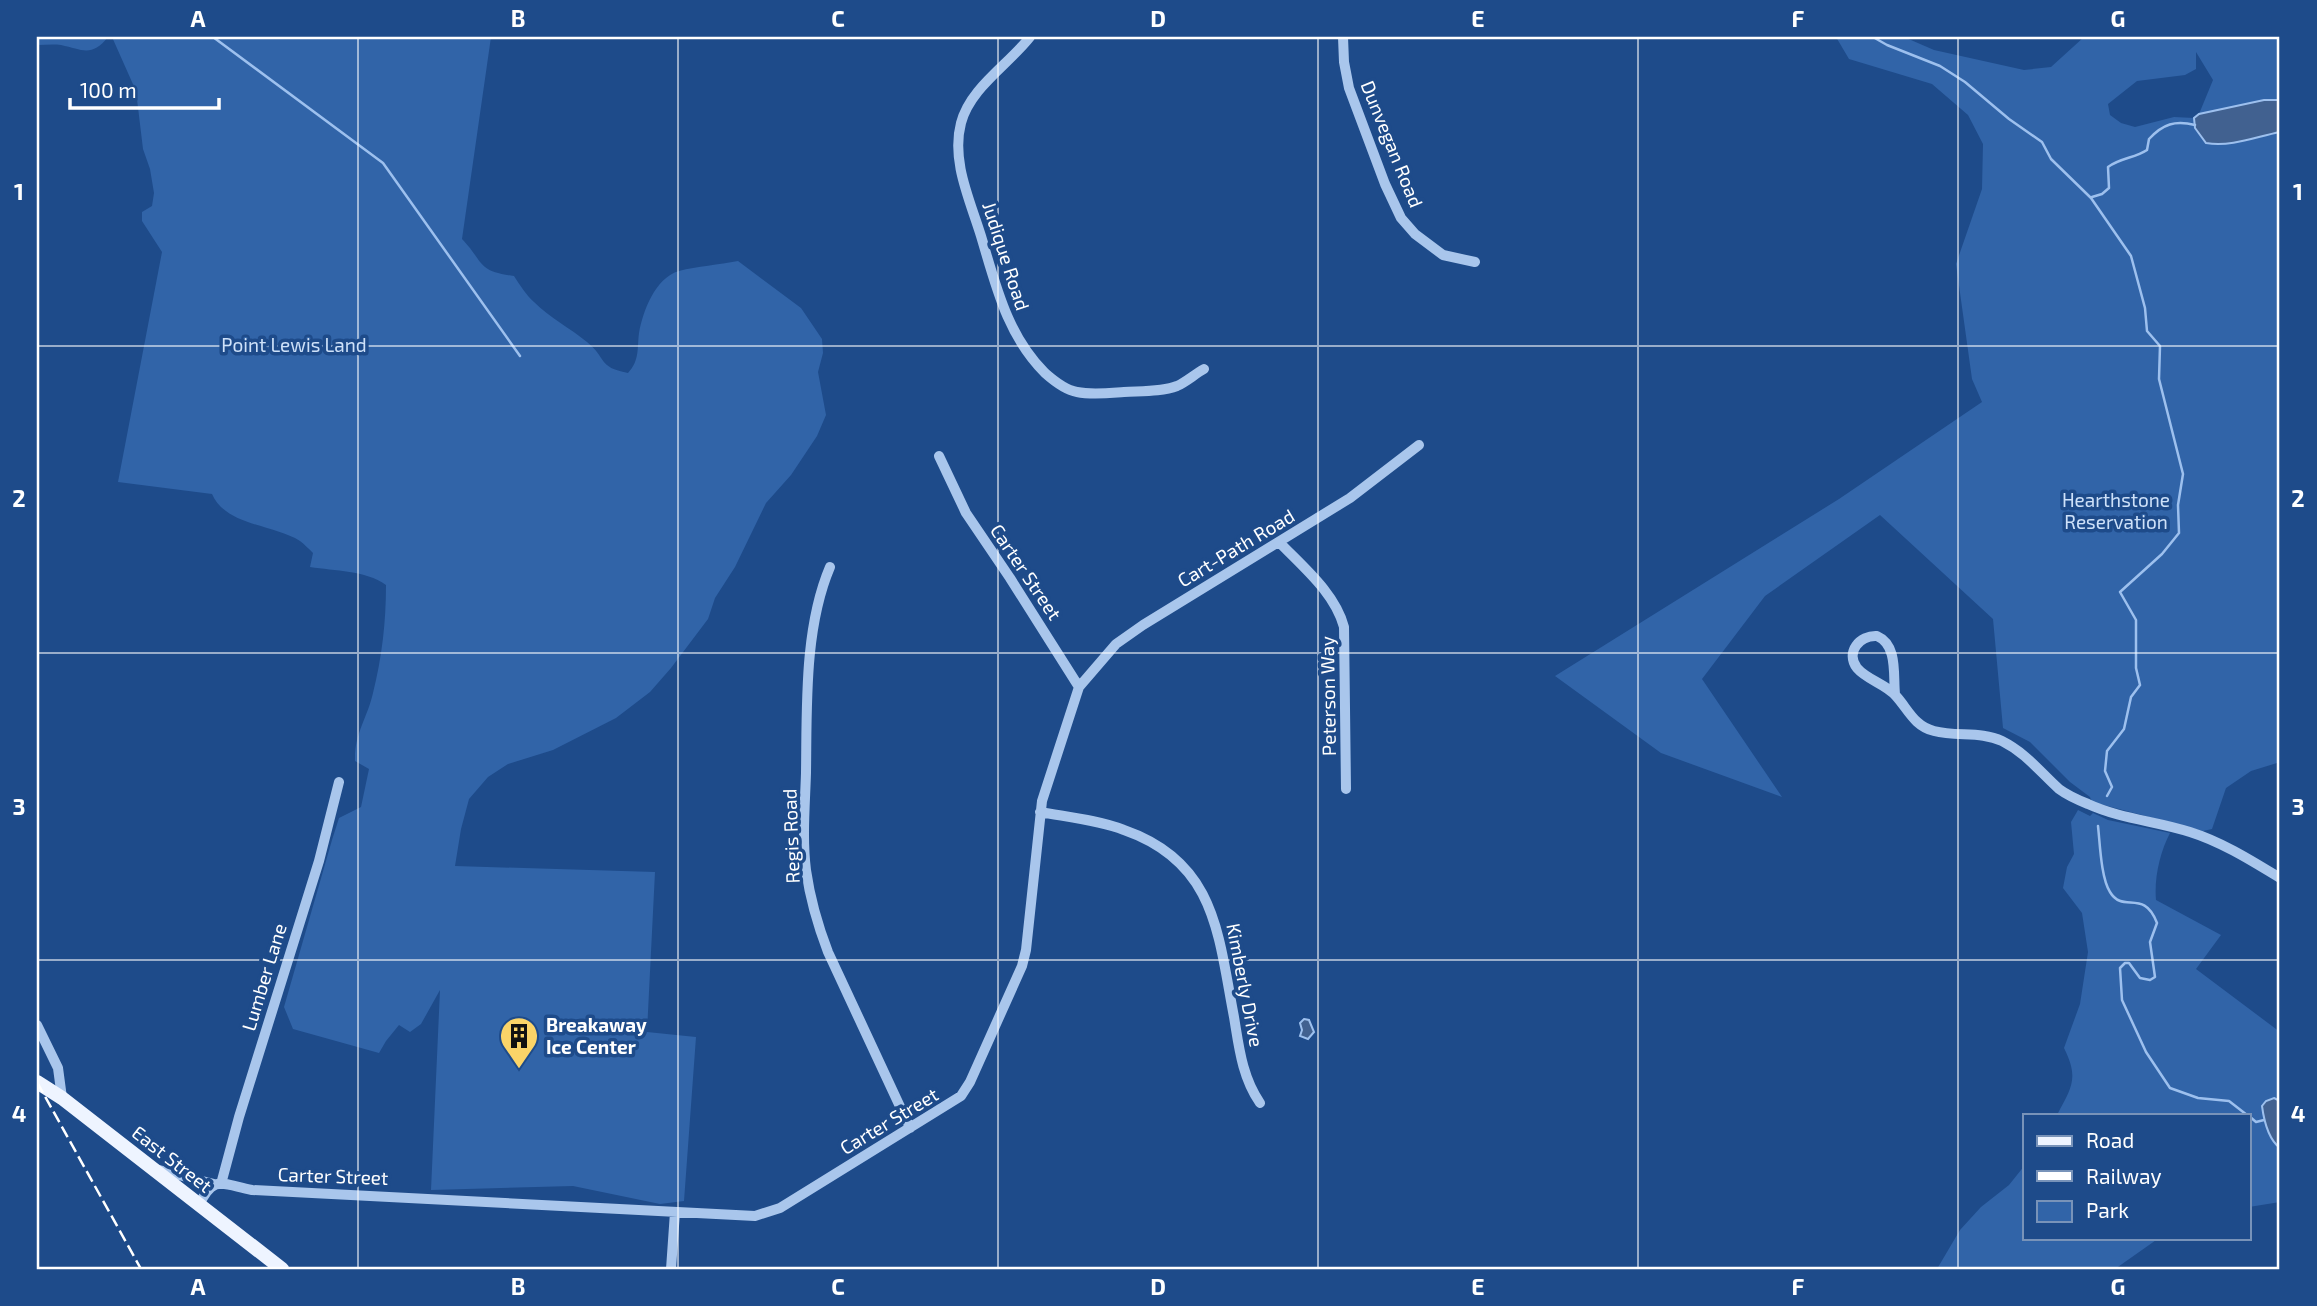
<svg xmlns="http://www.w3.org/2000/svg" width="2317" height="1306" font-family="'Exo 2',sans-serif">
	<rect width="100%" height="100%" fill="#1e4b8a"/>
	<path fill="#3164a8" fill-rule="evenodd" d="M37,37H108C92,57 83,50 61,45C53,44 45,45 37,45Z
		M112,37H491L462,239C485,263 476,271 514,276C520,285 526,295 534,302C550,318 570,328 587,342C607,358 597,367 628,373C640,360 637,348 639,333C643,311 655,278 679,271C697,266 719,265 738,261L801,308L822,339L823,353L818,372L826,415L817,436L791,475L766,503L735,567L715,598L708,619L671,668L650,692L616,718L553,750L508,764L488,777L469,799L461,829L455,866L655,872L647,1032L696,1037L684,1201L660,1204L573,1186L431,1190L440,990L421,1024L410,1032L399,1025L386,1041L379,1053L293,1029L284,1007L332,840L339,818L361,807L369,769L355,761C354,734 367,719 373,693C382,657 386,622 386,585C365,570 335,571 310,567L313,553C309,549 304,544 300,541C273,524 226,526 212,494L118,482L162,252L142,221V212L152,206L154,193L150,169L143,149L136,91Z
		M1836,37H1904L1934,50L2024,70L2051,67L2084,37H2280V764L2277,763L2251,771L2226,788L2212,829L2203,831L2092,802L2090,797L2070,782L2030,742L2003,728L1993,619L1880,515L1765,596L1702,679L1782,797L1661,753L1555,676L1839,499L1982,402L1972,379L1956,264L1982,189L1983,144L1968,115L1932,84L1849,59ZM2196,52L2213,80L2199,114L2194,118L2174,117L2135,127L2121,123L2110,115L2108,104L2137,81L2185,75L2196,69Z
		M2078,810L2090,816L2093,813L2108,820L2170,833C2160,852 2154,878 2156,900L2221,935L2196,969L2280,1032V1202L2249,1207V1115H2057C2072,1087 2079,1078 2064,1048L2080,1004L2088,952L2082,913L2063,888L2067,867L2074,854L2071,822Z
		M2025,1165V1238H2159L2115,1269H1937L1960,1230L1981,1207L2009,1185Z"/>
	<path fill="#416190" stroke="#9dc0ee" stroke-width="2" d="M2264,100H2280V132C2255,137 2232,147 2206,143L2195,128L2194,118L2199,114Z
		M1304,1019L1309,1020L1314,1032L1308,1039L1300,1036L1302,1030L1300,1023Z
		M2274,1098L2280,1101V1148C2268,1139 2264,1121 2262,1106L2266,1101Z"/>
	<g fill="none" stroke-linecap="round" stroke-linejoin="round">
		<path stroke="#9dc0ee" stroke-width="2.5" d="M213,37L383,163L520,356
			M1873,37L1887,45L1940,66L1965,82L2009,119L2042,142L2051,159L2091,198L2131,256L2145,308L2147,331L2160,346L2159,379L2183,474L2178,505L2179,533L2162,554L2120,592L2136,620V668L2140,685L2131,697L2124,729L2107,751L2105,771L2112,787L2107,796
			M2092,197L2102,194L2109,188L2108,167C2120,158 2135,158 2147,150L2149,139C2163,124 2175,120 2195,125
			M2098,826C2100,844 2101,878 2110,892C2123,914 2144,888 2157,923L2150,942L2155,977L2150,980L2140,978L2129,963H2125L2120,968L2122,1000L2146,1052L2170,1088L2198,1098L2229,1101L2247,1115
			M2249,1116L2256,1122L2264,1120"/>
		<path stroke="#a9c6ec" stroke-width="10" d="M1030,37C1008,65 970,88 961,123C951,161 970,200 981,236C996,286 1007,335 1045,373C1054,381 1065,390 1077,392C1092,395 1109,393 1124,392C1141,391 1162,392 1177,386C1186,382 1195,374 1204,369
			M1343,37L1344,62L1349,88L1385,184L1401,218L1415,234L1443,255L1475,262
			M1279,542C1303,567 1335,593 1344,627L1346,789
			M830,567C804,628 807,707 806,773C805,805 802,838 806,870C810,898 818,926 828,952L910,1128
			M1079,687L1116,644L1143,625L1350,498L1419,445
			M1895,694C1893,675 1898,645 1877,636C1860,635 1845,652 1857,668C1867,680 1886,684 1896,696C1908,709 1914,726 1934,731C1957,737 1981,731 2002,741C2026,753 2040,772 2059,789C2067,795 2078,800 2088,804C2121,819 2156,821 2190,832C2222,842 2252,861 2280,878
			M1040,812C1067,817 1098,820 1124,830C1216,862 1218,934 1234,1017C1239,1047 1242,1077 1260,1103
			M37,1025L58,1068L62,1098
			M159,1170L214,1184
			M221,1184L239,1117L319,861L339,782
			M199,1205C214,1174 222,1184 252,1190L755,1216L780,1208L961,1096L970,1082L1022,966L1026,950L1042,801L1079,687L1010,578L966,513L939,456
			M671,1269L675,1212"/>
		<path stroke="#eef4ff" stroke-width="14" d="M37,1082L62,1098L282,1269"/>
		<path stroke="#fff" stroke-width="2.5" stroke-dasharray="12 5" stroke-linecap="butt" d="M37,1082L141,1269"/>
	</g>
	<path fill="none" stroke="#fff" stroke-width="2" stroke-opacity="0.55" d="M358,37V1269M678,37V1269M998,37V1269M1318,37V1269M1638,37V1269M1958,37V1269M37,346H2280M37,653H2280M37,960H2280"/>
	<defs>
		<symbol id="building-pin" viewBox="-11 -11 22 30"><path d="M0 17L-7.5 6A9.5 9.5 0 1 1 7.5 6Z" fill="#fbd468" stroke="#1e4b8a"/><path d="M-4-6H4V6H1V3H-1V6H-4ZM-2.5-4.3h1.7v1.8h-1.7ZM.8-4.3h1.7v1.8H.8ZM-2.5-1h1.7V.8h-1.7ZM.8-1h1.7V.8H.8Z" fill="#111"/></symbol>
	</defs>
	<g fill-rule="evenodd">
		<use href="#building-pin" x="497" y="1014" width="44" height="60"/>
	</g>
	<g text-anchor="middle" stroke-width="7" stroke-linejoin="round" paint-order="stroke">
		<g font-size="19" fill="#fff" stroke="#1e4b8a">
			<text transform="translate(1392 144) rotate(68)" y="7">Dunvegan Road</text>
			<text transform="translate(1006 256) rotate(72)" y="7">Judique Road</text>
			<text transform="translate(1236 548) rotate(-31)" y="7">Cart-Path Road</text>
			<text transform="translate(1026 572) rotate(56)" y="7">Carter Street</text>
			<text transform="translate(1328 696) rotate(-91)" y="7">Peterson Way</text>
			<text transform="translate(791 836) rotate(-92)" y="7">Regis Road</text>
			<text transform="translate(264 977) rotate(-73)" y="7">Lumber Lane</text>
			<text transform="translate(1245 985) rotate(79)" y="7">Kimberly Drive</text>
			<text transform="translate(889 1121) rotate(-31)" y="7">Carter Street</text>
			<text transform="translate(172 1159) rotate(38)" y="7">East Street</text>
			<text transform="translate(333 1176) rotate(2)" y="7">Carter Street</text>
		</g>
		<g font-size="19" fill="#cee1f9" stroke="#1e4b8a">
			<text x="294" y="352">Point Lewis Land</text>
			<text x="2116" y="507">Hearthstone<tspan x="2116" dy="22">Reservation</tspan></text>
		</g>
		<g font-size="19" font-weight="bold" fill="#fff" stroke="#1e4b8a" text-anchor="start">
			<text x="546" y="1032">Breakaway<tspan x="546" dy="22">Ice Center</tspan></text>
		</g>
	</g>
	<rect width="2317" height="1306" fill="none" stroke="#1e4b8a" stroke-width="77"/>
	<rect x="2023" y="1114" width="228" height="126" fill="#1e4b8a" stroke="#7893b9" stroke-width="2"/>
	<rect x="2037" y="1136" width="35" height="10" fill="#eef4ff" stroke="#7893b9" stroke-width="2"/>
	<text x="2086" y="1148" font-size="21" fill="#ffffff">Road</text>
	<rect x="2037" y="1171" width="35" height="10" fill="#ffffff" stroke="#7893b9" stroke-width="2"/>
	<text x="2086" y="1184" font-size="21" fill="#ffffff">Railway</text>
	<rect x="2037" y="1201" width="35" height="21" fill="#3164a8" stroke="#7893b9" stroke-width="2"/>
	<text x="2086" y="1218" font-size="21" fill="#ffffff">Park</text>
	<path d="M70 98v10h149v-10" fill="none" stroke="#ffffff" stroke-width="3.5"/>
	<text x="80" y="98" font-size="21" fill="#ffffff" stroke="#1e4b8a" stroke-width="5" paint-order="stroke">100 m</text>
	<rect x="38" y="38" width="2240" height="1230" fill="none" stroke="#fff" stroke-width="2.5"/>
	<g font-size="23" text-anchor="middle" font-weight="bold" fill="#fff">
		<text x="198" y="27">A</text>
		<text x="518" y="27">B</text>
		<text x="838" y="27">C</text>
		<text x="1158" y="27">D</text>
		<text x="1478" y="27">E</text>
		<text x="1798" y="27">F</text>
		<text x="2118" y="27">G</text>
		<text x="19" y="200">1</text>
		<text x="2298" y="200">1</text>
		<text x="19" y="507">2</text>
		<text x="2298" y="507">2</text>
		<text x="19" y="815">3</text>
		<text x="2298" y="815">3</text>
		<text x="19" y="1122">4</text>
		<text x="2298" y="1122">4</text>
		<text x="198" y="1295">A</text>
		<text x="518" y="1295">B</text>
		<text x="838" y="1295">C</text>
		<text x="1158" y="1295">D</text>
		<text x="1478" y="1295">E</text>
		<text x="1798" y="1295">F</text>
		<text x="2118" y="1295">G</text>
	</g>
</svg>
